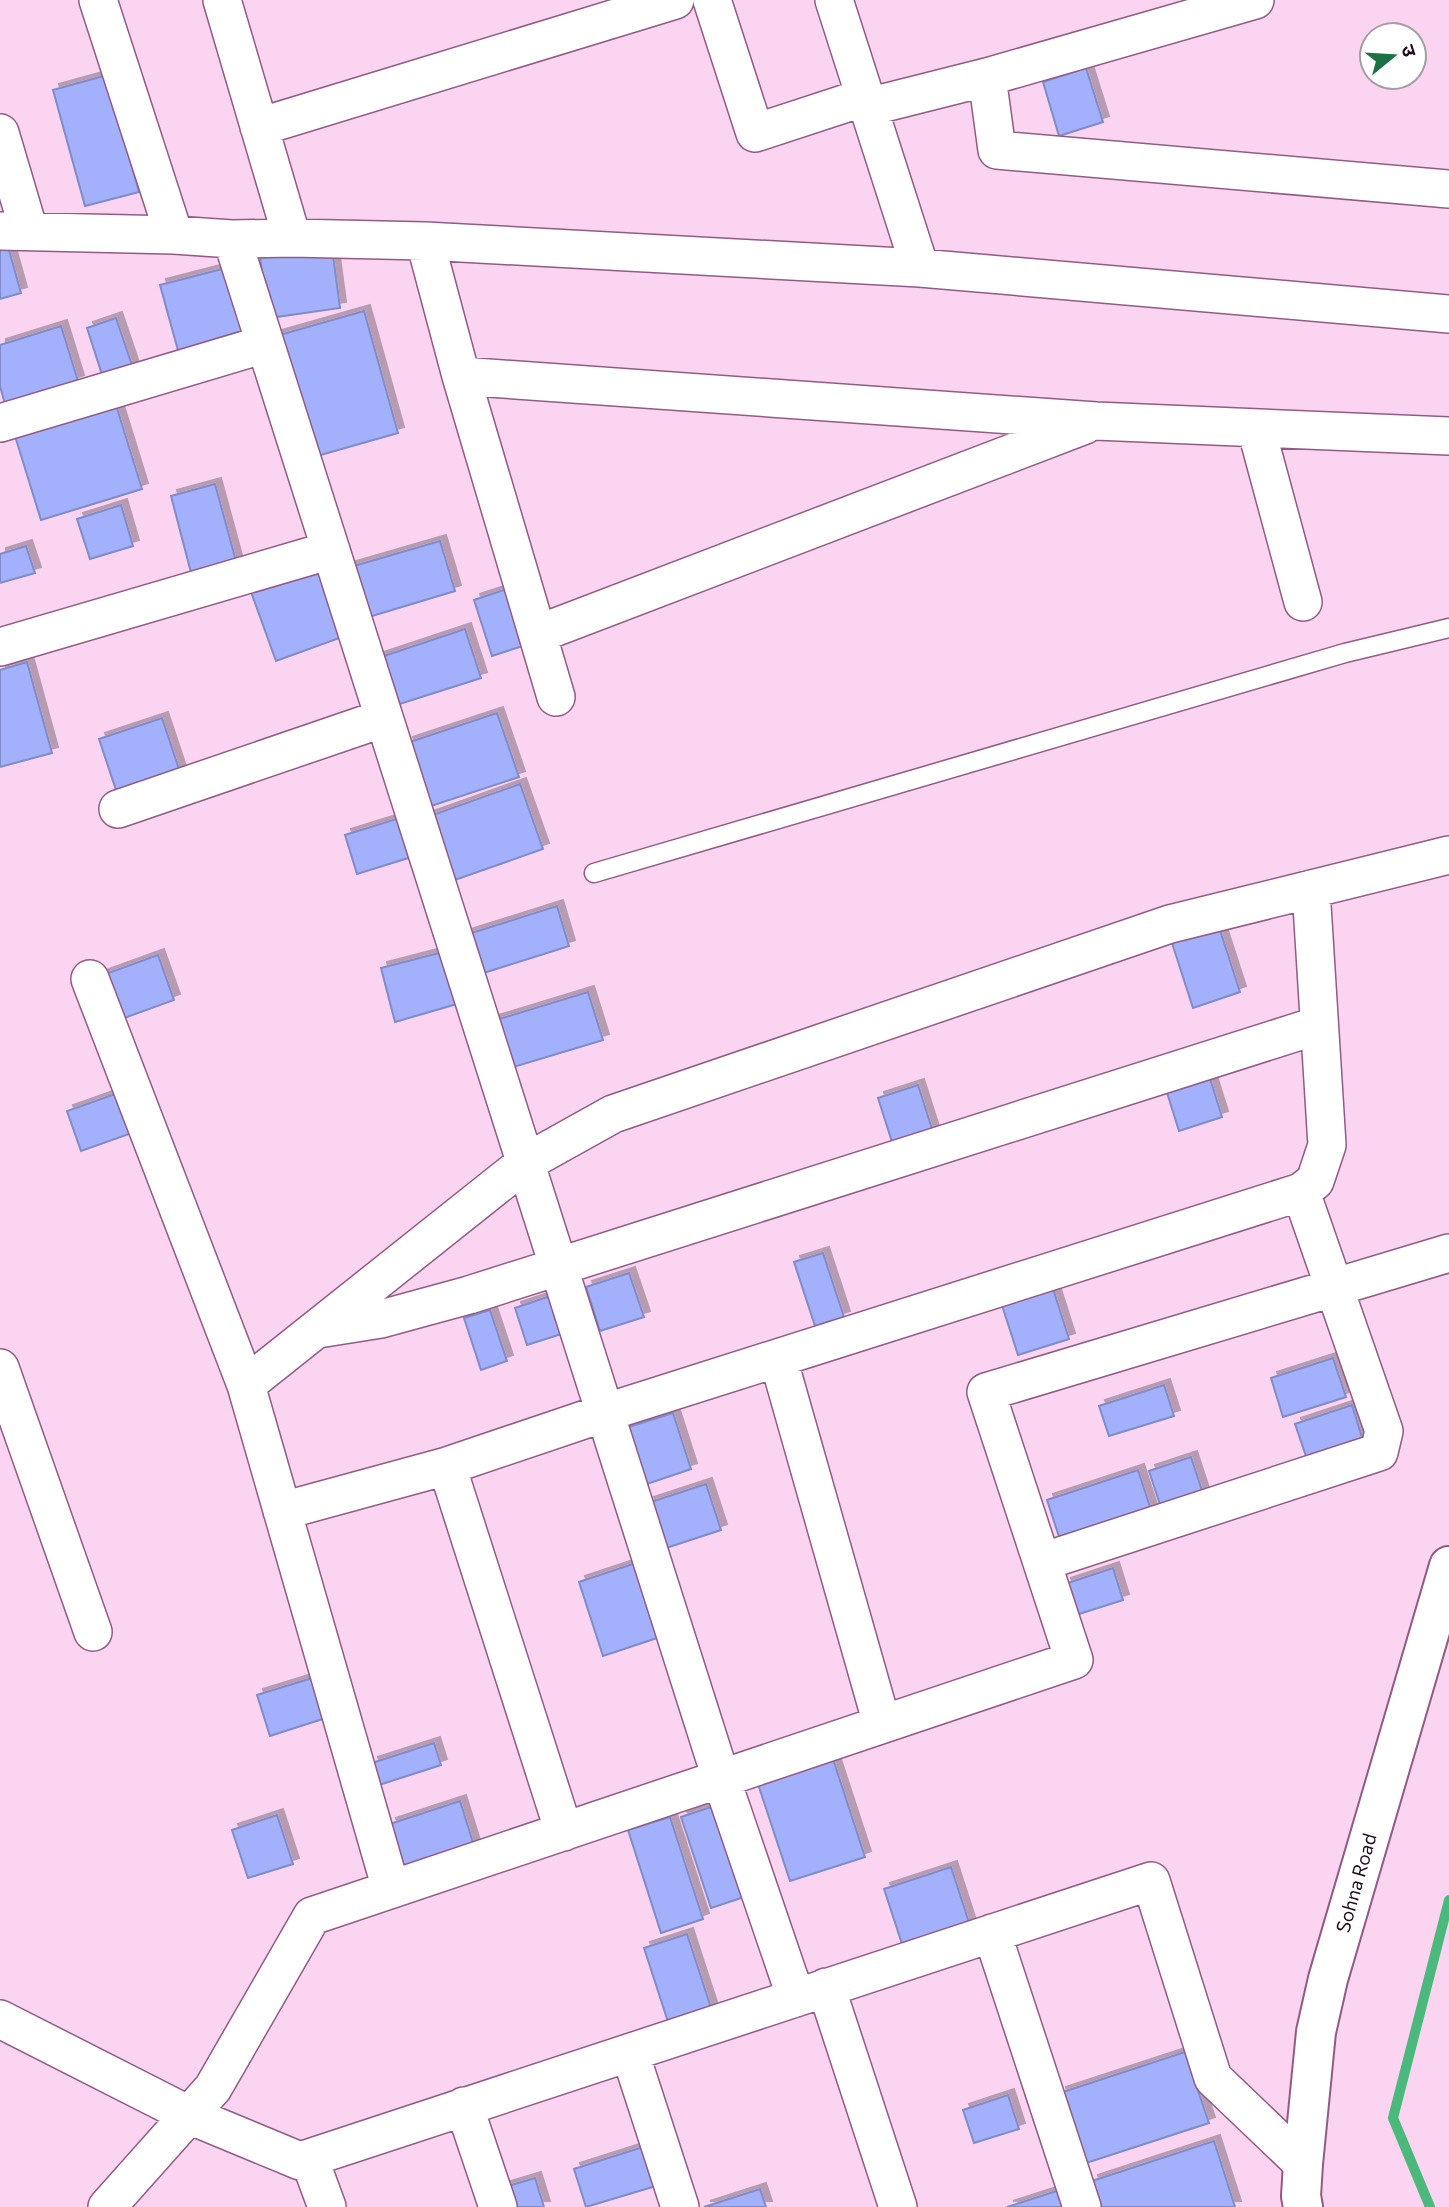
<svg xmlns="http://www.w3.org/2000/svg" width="1449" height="2207" font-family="Commissioner,'Noto Sans Devanagari',sans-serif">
	<defs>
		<filter id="shadow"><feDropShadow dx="6" dy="-6" stdDeviation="0" flood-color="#0004"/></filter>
	</defs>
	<rect width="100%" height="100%" fill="#fad4f0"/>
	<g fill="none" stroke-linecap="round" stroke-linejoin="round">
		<path stroke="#4bb97b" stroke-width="10" d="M1430,2207L1393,2118L1449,1900"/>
	</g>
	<path fill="#a3b1fc" stroke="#808bc8" stroke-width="2" filter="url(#shadow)" d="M1086,68L1103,122L1059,136L1043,82Z
		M107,75L139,192L85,206L53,90Z
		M7,243L21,293L0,299V245Z
		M332,248L340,308L269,318L260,258Z
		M226,268L245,337L179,354L160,285Z
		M364,311L398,433L310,458L276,336Z
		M116,318L136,377L106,387L87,328Z
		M61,326L78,381L5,404L0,386V345Z
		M116,405L142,489L41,520L15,436Z
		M215,484L239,572L194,584L171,496Z
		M121,505L133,546L90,559L77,519Z
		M440,541L455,591L362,619L347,568Z
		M26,546L35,573L0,583V554Z
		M319,564L345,636L276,661L250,589Z
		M516,586L535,642L492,656L474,600Z
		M465,629L481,678L387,708L372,660Z
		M27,662L52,753L0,767V670Z
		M497,713L519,777L428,807L407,743Z
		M162,718L181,775L118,796L99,739Z
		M520,784L543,849L449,882L427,817Z
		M406,816L418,855L357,874L345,835Z
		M557,906L569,946L471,977L459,937Z
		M1218,924L1240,992L1193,1008L1171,940Z
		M443,952L457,1004L395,1022L381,968Z
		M158,955L174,1000L116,1021L100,976Z
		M588,992L603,1040L500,1071L486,1023Z
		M1207,1069L1222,1117L1179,1131L1164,1083Z
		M918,1085L933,1132L893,1145L878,1098Z
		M118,1093L132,1133L81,1151L67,1111Z
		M823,1253L844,1317L815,1326L794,1262Z
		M629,1273L644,1317L600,1331L586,1287Z
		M1049,1276L1069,1339L1018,1355L998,1293Z
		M565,1291L577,1329L527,1345L515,1308Z
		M490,1310L507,1361L481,1370L464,1318Z
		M1333,1358L1346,1397L1283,1417L1271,1378Z
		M1164,1385L1174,1416L1109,1436L1099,1406Z
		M1352,1405L1364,1444L1308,1462L1295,1424Z
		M673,1413L691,1469L641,1486L622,1429Z
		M1191,1457L1207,1506L1165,1520L1149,1471Z
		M1138,1470L1154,1519L1063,1549L1047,1500Z
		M706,1484L721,1530L663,1549L648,1503Z
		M648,1559L672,1633L603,1656L579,1582Z
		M1113,1568L1123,1600L1076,1615L1065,1584Z
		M322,1675L335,1715L270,1736L257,1695Z
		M434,1743L441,1765L379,1785L372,1763Z
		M833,1759L865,1857L790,1881L758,1784Z
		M460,1801L475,1849L405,1872L390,1824Z
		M720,1804L750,1895L711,1908L681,1817Z
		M277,1815L293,1864L248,1878L232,1830Z
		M670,1817L703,1919L661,1933L628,1830Z
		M951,1867L973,1935L906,1956L884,1889Z
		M687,1934L714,2017L671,2031L644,1948Z
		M1185,2052L1209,2123L1083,2164L1060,2093Z
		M1008,2095L1019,2129L974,2143L963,2110Z
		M1214,2141L1235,2207H1100L1092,2181Z
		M646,2146L659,2185L586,2207L574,2169Z
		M535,2178L544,2207H511L505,2187Z
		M1066,2188L1072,2207H1007Z
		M760,2189L766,2207H704Z"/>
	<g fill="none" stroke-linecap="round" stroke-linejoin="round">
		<defs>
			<path id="lane" d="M594,873L1345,653L1449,628"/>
			<path id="street" d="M98,0L174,235
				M222,0L292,238
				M712,0L755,133L865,97
				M834,0L920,268
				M987,77L997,150L1449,189
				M868,107L987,77L1255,0
				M259,127L675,0
				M0,133L29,231
				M0,231L174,235L232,239L292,238L425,241L920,268L1449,314
				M232,239L721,1778L796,1998
				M425,241L461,376L556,697
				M461,376L1096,421L1449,436
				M0,423L265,344
				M1256,428L1303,602
				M538,634L1085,425
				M0,647L331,550
				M118,809L384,718
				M90,979L246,1385L391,1889
				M318,1329L381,1319L469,1295L1319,1025
				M778,1358L882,1724
				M0,1368L93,1632
				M246,1385L525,1163L613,1114L1170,924L1449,855
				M447,1466L564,1832
				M282,1511L447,1466L604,1413L1301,1192L1315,1181L1327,1145L1311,889
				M1042,1562L1379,1452L1384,1431L1301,1192
				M992,1933L1082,2207
				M826,1987L898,2207
				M0,2019L189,2115L300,2161L1151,1881L1213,2078L1303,2164
				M630,2053L680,2207
				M464,2106L498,2207
				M309,2158L327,2207
				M107,2207L213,2088L312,1916L1074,1660L986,1392L1449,1253"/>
			<path id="secondary" d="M1303,2207L1301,2196L1303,2164L1316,2032L1328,1979L1449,1566"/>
		</defs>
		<use href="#lane" stroke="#925b85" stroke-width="21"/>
		<use href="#street" stroke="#925b85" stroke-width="40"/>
		<use href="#secondary" stroke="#925b85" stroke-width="42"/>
		<use href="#lane" stroke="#fff" stroke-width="18"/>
		<use href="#street" stroke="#fff" stroke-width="37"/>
		<use href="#secondary" stroke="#fff" stroke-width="38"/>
	</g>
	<g text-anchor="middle" stroke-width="7" stroke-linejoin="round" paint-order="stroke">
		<g font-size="19" fill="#200b1c" stroke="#fff">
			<text transform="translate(1356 1883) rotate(-74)" y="7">Sohna Road</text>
		</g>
	</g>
	<g transform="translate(1393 56) rotate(72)"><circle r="33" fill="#ffffff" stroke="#a69da4" stroke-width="2"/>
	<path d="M0-5L12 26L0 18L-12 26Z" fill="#1a7245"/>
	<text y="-10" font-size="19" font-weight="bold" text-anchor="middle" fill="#200b1c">उ</text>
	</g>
</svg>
